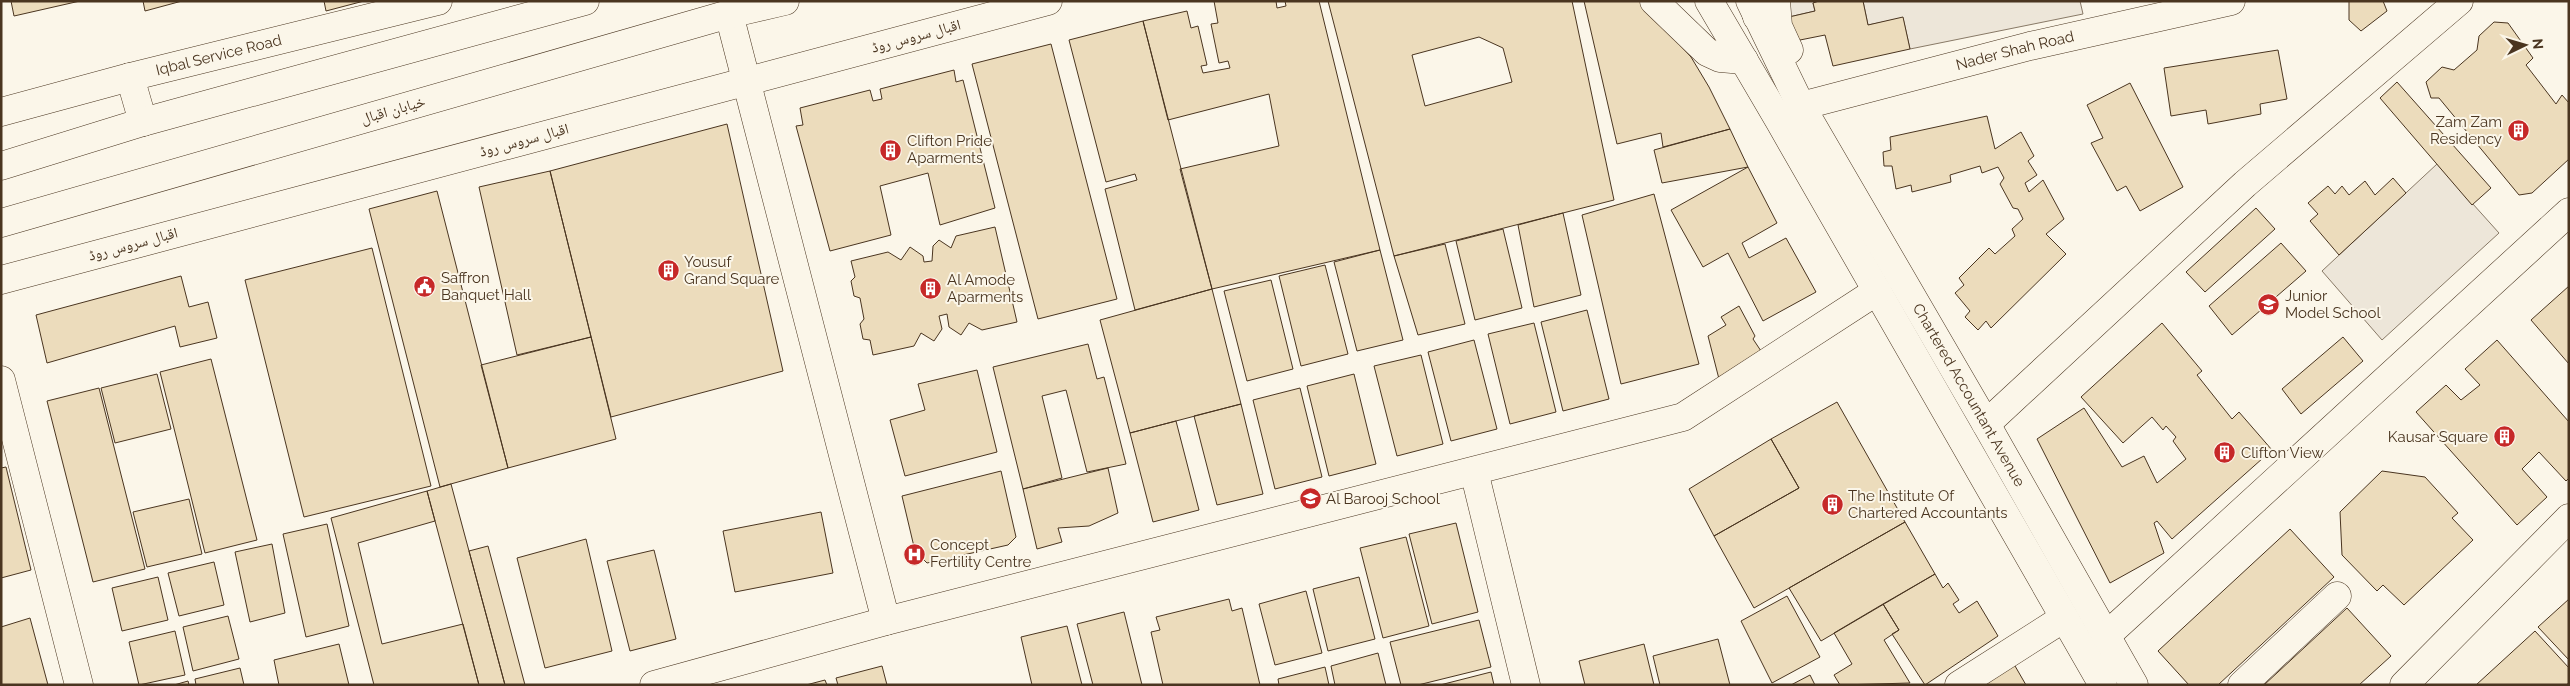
<svg xmlns="http://www.w3.org/2000/svg" width="2570" height="686" font-family="Raleway,'Noto Naskh Arabic',sans-serif">
	<rect width="100%" height="100%" fill="#fbf6e9"/>
	<path fill="#ede6d9" stroke="#887966" d="M1786,1H1819L1813,3L1815,11L1789,17Z
		M1863,1H2080L2083,14L1910,49L1903,18L1868,25Z
		M2437,164L2499,233L2382,340L2322,271Z"/>
	<path fill="#ecdcbc" stroke="#4a3520" fill-rule="evenodd" d="M11,1H80L14,16Z
		M143,1H182L145,11Z
		M324,1H364L326,11Z
		M1214,1H1276L1277,8L1286,6L1285,1H1319L1380,250L1212,289L1180,169L1279,146L1269,94L1168,120L1143,21L1187,11L1191,28L1198,26L1207,65L1201,66L1203,73L1230,68L1228,61L1219,63L1211,24L1218,23Z
		M1328,1H1572L1614,200L1394,256ZM1479,37L1503,48L1512,82L1425,106L1412,55Z
		M1584,1H1640L1691,57L1709,87L1730,129L1663,147L1661,133L1617,144Z
		M1819,1H1863L1868,25L1903,17L1910,49L1833,66L1825,35L1795,41L1789,17L1815,11L1813,3Z
		M2349,1H2383L2387,11L2361,31L2349,20Z
		M1143,21L1212,289L1135,310L1105,189L1137,180L1135,174L1106,182L1069,40Z
		M2494,22L2508,23L2533,58L2526,65L2556,104L2562,95L2569,103V159L2532,193L2519,195L2439,98H2431L2426,82L2442,67L2454,70L2477,50L2479,36Z
		M1051,44L1117,299L1038,319L972,64Z
		M2278,50L2287,99L2260,104L2261,114L2208,124L2206,110L2171,116L2164,68Z
		M954,70L956,82L963,80L995,208L940,225L928,173L880,186L891,235L830,251L796,126L803,125L800,108L870,90L873,101L882,99L880,89Z
		M2397,82L2491,188L2472,205L2380,98Z
		M2130,83L2183,187L2140,211L2126,186L2117,191L2091,143L2103,138L2087,105Z
		M1987,116L1995,149L2021,132L2034,156L2028,161L2037,175L2025,183L2029,192L2043,180L2064,219L2046,234L2066,254L1991,328L1986,321L1978,330L1965,317L1970,311L1955,293L1964,285L1959,278L1989,248L1995,254L2015,236L2012,229L2023,219L2018,209L2013,208L2000,184L2004,178L1998,167L1982,173L1980,166L1950,175L1951,182L1912,192L1911,185L1896,189L1892,166H1884L1883,152L1891,150L1890,137Z
		M727,124L783,371L611,417L550,171Z
		M1730,129L1748,167L1662,183L1654,150Z
		M1748,167L1777,223L1742,243L1749,258L1786,238L1816,292L1763,321L1728,253L1703,267L1671,210Z
		M550,171L591,337L517,355L479,187Z
		M2393,178L2406,193L2339,255L2310,221L2318,214L2308,203L2328,186L2335,194L2342,186L2349,195L2365,181L2375,195Z
		M437,191L508,468L440,487L369,209Z
		M1654,194L1699,364L1621,384L1582,215Z
		M2256,208L2275,229L2205,292L2186,272Z
		M1563,213L1581,295L1534,307L1518,225Z
		M995,227L1017,322L982,330L969,323L961,335L949,327L947,314L939,316L942,329L934,341L921,333L914,346L873,355L870,340L863,339L860,324L864,319L860,298L854,296L851,281L855,277L851,261L888,252L901,260L910,247L923,256L924,262L932,261L933,246L939,240L951,248L956,236Z
		M1503,229L1522,308L1475,320L1456,241Z
		M2281,243L2306,271L2232,335L2209,306Z
		M1445,244L1465,324L1418,335L1394,256Z
		M372,248L431,486L304,517L245,280Z
		M1380,250L1403,340L1357,351L1334,262Z
		M1325,265L1348,354L1301,366L1279,276Z
		M181,276L189,307L208,302L217,338L180,347L175,326L47,363L36,315Z
		M1271,280L1293,369L1247,381L1224,291Z
		M2569,286V364L2531,320Z
		M1212,289L1241,404L1130,433L1100,320Z
		M1739,306L1755,336L1753,339L1763,354L1719,379L1708,336L1726,325L1721,317Z
		M1587,310L1609,399L1563,411L1541,322Z
		M1534,323L1556,412L1510,424L1488,334Z
		M2162,323L2202,371L2197,375L2232,419L2239,412L2272,450L2172,539L2157,521L2154,523L2164,553L2110,583L2037,439L2084,408L2122,467L2144,456L2157,483L2186,459L2173,441L2176,437L2166,426L2163,430L2152,417L2123,443L2081,397Z
		M591,337L616,439L508,468L481,365Z
		M2343,337L2363,361L2301,414L2282,389Z
		M1474,340L1497,429L1451,441L1428,352Z
		M2497,340L2569,422V478L2566,481L2539,452L2522,469L2547,497L2517,525L2416,412L2446,385L2461,400L2480,385L2465,369Z
		M1088,344L1097,379L1104,377L1126,464L1087,472L1066,390L1042,396L1062,478L1023,489L993,367Z
		M1421,355L1443,444L1397,456L1374,366Z
		M211,359L257,540L205,553L160,372Z
		M977,370L997,452L905,476L890,420L925,410L918,384Z
		M157,374L171,429L115,443L101,388Z
		M1354,374L1376,464L1329,476L1307,386Z
		M99,388L145,569L93,582L47,401Z
		M1300,388L1322,477L1275,489L1253,400Z
		M1837,402L1905,522L1754,608L1714,536L1799,488L1771,439Z
		M1241,404L1263,494L1217,505L1194,416Z
		M1176,421L1199,510L1153,522L1130,433Z
		M1771,439L1799,488L1714,536L1689,489Z
		M6,467L31,570L1,578V468Z
		M1108,468L1118,513L1089,526L1058,528L1062,542L1037,549L1023,489Z
		M1001,471L1016,537L1008,545L927,563L915,551L902,496Z
		M2382,471L2425,477L2458,513L2452,518L2473,540L2404,605L2383,585L2377,591L2342,555L2340,512Z
		M451,484L505,685H479L427,491Z
		M427,491L435,521L358,543L382,644L463,624L479,685H374L331,518Z
		M189,499L202,554L147,567L133,512Z
		M821,512L833,573L735,592L723,531Z
		M1905,522L1935,574L1821,641L1789,588Z
		M1456,523L1478,612L1432,624L1409,534Z
		M327,524L349,626L306,637L283,534Z
		M2290,529L2334,577L2218,685H2189L2158,651Z
		M1406,537L1429,626L1383,638L1360,548Z
		M586,539L612,651L545,668L517,558Z
		M272,544L285,613L250,622L235,552Z
		M488,546L525,685H505L469,551Z
		M654,550L676,639L630,651L607,561Z
		M214,562L224,605L179,616L168,573Z
		M1935,574L1943,588L1948,583L1959,600L1953,604L1959,613L1977,601L1998,636L1925,685L1892,634L1899,630L1883,604Z
		M158,577L168,620L122,631L112,588Z
		M1359,577L1375,639L1328,651L1313,589Z
		M1306,591L1322,653L1275,665L1259,604Z
		M1787,596L1820,657L1772,683L1741,621Z
		M1229,599L1232,611L1242,608L1260,685H1163L1151,632L1160,630L1156,617Z
		M2569,599V660L2538,627Z
		M1883,604L1899,630L1884,640L1910,683L1840,685L1834,675L1852,664L1834,633Z
		M2347,608L2391,656L2359,685H2264Z
		M1124,612L1142,685H1093L1077,624Z
		M228,616L239,659L193,671L183,627Z
		M30,618L48,685H1V627Z
		M1479,620L1491,667L1418,685H1401L1390,642Z
		M1067,626L1082,685H1032L1021,637Z
		M175,631L185,675L139,685L129,642Z
		M2535,631L2569,668V683L2566,685H2476Z
		M1718,639L1730,685H1660L1653,656Z
		M339,644L349,685H279L274,660Z
		M1644,644L1654,685H1585L1579,661Z
		M1378,653L1386,685H1335L1331,666Z
		M2011,659L2026,685H1972Z
		M882,666L887,685H838L836,678Z
		M1325,667L1329,685H1279L1278,679Z
		M240,668L244,685H196L195,679Z
		M1491,672L1494,685H1440Z
		M1810,675L1815,685H1791Z
		M825,680L827,685H806Z
		M188,681L189,685H174Z"/>
	<g fill="none" stroke-linecap="round" stroke-linejoin="round">
		<defs>
			<g id="minor">
				<path d="M1654,1L1707,52L1720,58L1744,60"/>
				<path d="M1709,1L1780,122L2103,685"/>
				<path id="s1" d="M1750,1L1801,106L1986,424L2134,685"/>
				<path d="M1776,1L1778,26L1789,50"/>
				<path d="M729,14L886,621"/>
				<path d="M130,77L143,122"/>
				<path id="s2" d="M1801,106L2030,46L2231,1"/>
				<path id="s3" d="M1,112L130,77L438,1"/>
				<path d="M1,280L1048,1"/>
				<path d="M1,380L79,685"/>
				<path d="M1986,424L2245,184L2459,1"/>
				<path d="M1474,471L1526,685"/>
				<path d="M2106,636L2569,212"/>
				<path d="M654,685L886,621L1683,417L1877,291"/>
				<path d="M1959,685L2064,618"/>
				<path d="M2242,685L2337,596"/>
				<path d="M2404,685L2569,518"/>
			</g>
			<path id="major" d="M1753,1L1757,17
				M1,166L143,122L585,1
				M1,223L729,14L785,1"/>
		</defs>
		<use href="#minor" stroke="#4a3520" stroke-width="29"/>
		<use href="#major" stroke="#4a3520" stroke-width="29"/>
		<use href="#minor" stroke="#fbf6e9" stroke-width="28"/>
		<use href="#major" stroke="#fbf6e9" stroke-width="28"/>
	</g>
	<defs>
		<symbol id="building-disc" viewBox="-11 -11 22 22"><circle r="9.5" fill="#c62828" stroke="#fbf6e9"/><path d="M-4-6H4V6H1V3H-1V6H-4ZM-2.5-4.3h1.7v1.8h-1.7ZM.8-4.3h1.7v1.8H.8ZM-2.5-1h1.7V.8h-1.7ZM.8-1h1.7V.8H.8Z" fill="#fff"/></symbol>
		<symbol id="civic-disc" viewBox="-11 -11 22 22"><circle r="9.5" fill="#c62828" stroke="#fbf6e9"/><path d="M-.6-6.5H3V-4.5H.6V-3L4-1V1h2V6H-6V1h2V-1L-.6-3ZM-1.2 2.5V6h2.4V2.5Z" fill="#fff"/></symbol>
		<symbol id="school-disc" viewBox="-11 -11 22 22"><circle r="9.5" fill="#c62828" stroke="#fbf6e9"/><path d="M0-5L7-2L0 1L-7-2ZM-4 1L0 2.5L4 1V4Q0 6-4 4Z" fill="#fff"/></symbol>
		<symbol id="hospital-disc" viewBox="-11 -11 22 22"><circle r="9.5" fill="#c62828" stroke="#fbf6e9"/><path d="M-5-5h3v3.5h4V-5h3V5h-3V1.5h-4V5h-3Z" fill="#fff"/></symbol>
	</defs>
	<g fill-rule="evenodd">
		<use href="#building-disc" x="2506" y="118" width="25" height="25"/>
		<use href="#building-disc" x="878" y="138" width="25" height="25"/>
		<use href="#building-disc" x="656" y="258" width="25" height="25"/>
		<use href="#civic-disc" x="412" y="274" width="25" height="25"/>
		<use href="#building-disc" x="918" y="276" width="25" height="25"/>
		<use href="#school-disc" x="2256" y="292" width="25" height="25"/>
		<use href="#building-disc" x="2492" y="424" width="25" height="25"/>
		<use href="#building-disc" x="2212" y="440" width="25" height="25"/>
		<use href="#school-disc" x="1298" y="486" width="25" height="25"/>
		<use href="#building-disc" x="1820" y="492" width="25" height="25"/>
		<use href="#hospital-disc" x="902" y="542" width="25" height="25"/>
	</g>
	<g text-anchor="middle" stroke-width="4" stroke-linejoin="round" paint-order="stroke">
		<g font-size="15" fill="#4a3520" stroke="#fbf6e9">
			<text transform="translate(916 36) rotate(-15)" y="5">اقبال سروس روڈ</text>
			<text dy="5" stroke="none"><textPath href="#s2" startOffset="221">Nader Shah Road</textPath></text>
			<text dy="5" stroke="none"><textPath href="#s3" startOffset="225">Iqbal Service Road</textPath></text>
			<text transform="translate(393 110) rotate(-16)" y="5">خیابان اقبال</text>
			<text transform="translate(524 140) rotate(-15)" y="5">اقبال سروس روڈ</text>
			<text transform="translate(133 244) rotate(-15)" y="5">اقبال سروس روڈ</text>
			<text dy="5" stroke="none"><textPath href="#s1" startOffset="451">Chartered Accountant Avenue</textPath></text>
		</g>
		<g font-size="15" fill="#4a3520" stroke="#fbf6e9" text-anchor="start">
			<text x="2502" y="127" text-anchor="end">Zam Zam<tspan x="2502" dy="17">Residency</tspan></text>
			<text x="907" y="146">Clifton Pride<tspan x="907" dy="17">Aparments</tspan></text>
			<text x="684" y="267">Yousuf<tspan x="684" dy="17">Grand Square</tspan></text>
			<text x="441" y="283">Saffron<tspan x="441" dy="17">Banquet Hall</tspan></text>
			<text x="947" y="285">Al Amode<tspan x="947" dy="17">Aparments</tspan></text>
			<text x="2285" y="301">Junior<tspan x="2285" dy="17">Model School</tspan></text>
			<text x="2488" y="442" text-anchor="end">Kausar Square</text>
			<text x="2241" y="458">Clifton View</text>
			<text x="1848" y="501">The Institute Of<tspan x="1848" dy="17">Chartered Accountants</tspan></text>
			<text x="1326" y="504">Al Barooj School</text>
			<text x="930" y="550">Concept<tspan x="930" dy="17">Fertility Centre</tspan></text>
		</g>
	</g>
	<rect width="2570" height="686" fill="none" stroke="#4a3520" stroke-width="5"/>
	<g transform="translate(2525 45) rotate(85)" stroke="#fbf6e9" stroke-width="4" paint-order="stroke">
	<path d="M0-4L9 19L0 12L-9 19Z" fill="#4a3520"/>
	<text y="-8" font-size="14" font-weight="bold" text-anchor="middle" fill="#4a3520">N</text>
	</g>
</svg>
